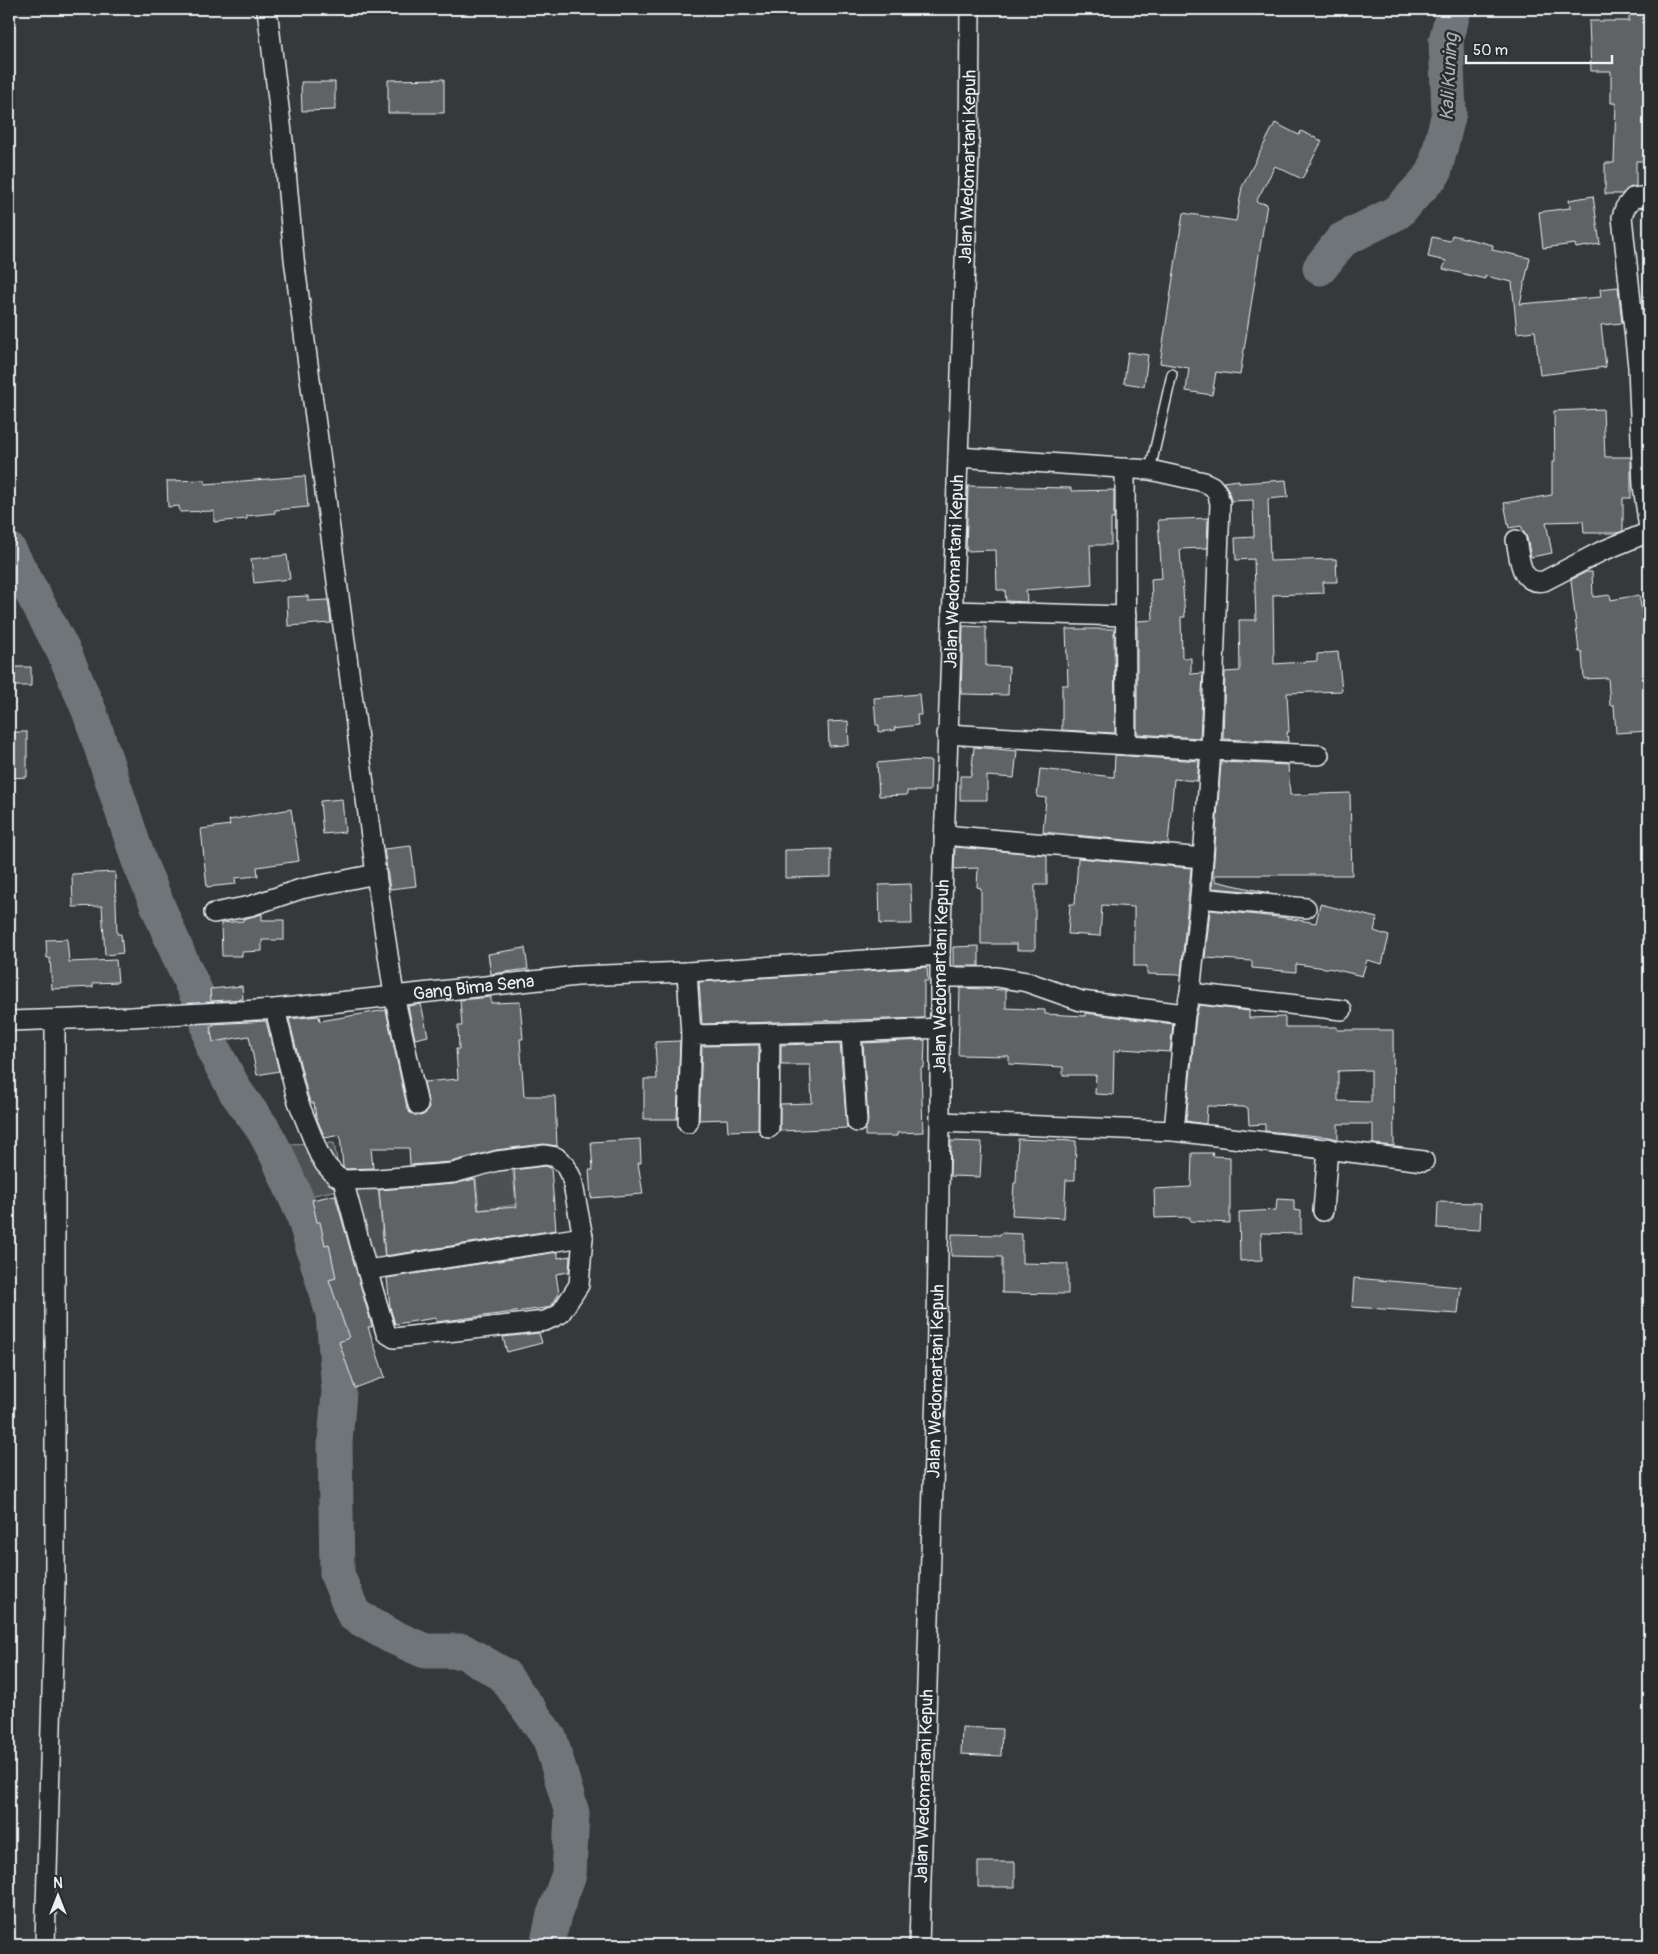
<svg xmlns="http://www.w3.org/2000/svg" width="1658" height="1954" font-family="Pangolin,sans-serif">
	<rect width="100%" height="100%" fill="#35393a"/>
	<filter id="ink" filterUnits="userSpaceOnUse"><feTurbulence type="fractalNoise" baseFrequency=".02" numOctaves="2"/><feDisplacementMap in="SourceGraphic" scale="10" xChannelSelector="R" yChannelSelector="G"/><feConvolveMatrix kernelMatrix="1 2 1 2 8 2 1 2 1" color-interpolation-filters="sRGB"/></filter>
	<g filter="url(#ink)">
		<path fill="#4d5152" stroke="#9aa1a5" d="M334,1143L342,1189L305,1197L284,1144Z
			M512,1163L516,1205L479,1210L475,1168Z
			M346,1186L378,1187L385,1263L368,1265Z"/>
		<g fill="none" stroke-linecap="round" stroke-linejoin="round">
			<path stroke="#707579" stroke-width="35" d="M1320,268L1342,240L1398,212L1434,173L1449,113L1446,41L1454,9
				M9,550L64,652L90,713L139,861L181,961L198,997
				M207,1019L213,1049L236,1092L263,1129L277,1155L303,1214L333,1314L339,1392L335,1442L337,1574L354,1615L391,1636L425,1651H463L504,1675L550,1739L572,1813L569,1874L554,1915L547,1945"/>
		</g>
		<path fill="#5f6365" stroke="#e8f1f8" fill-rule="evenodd" d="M1629,9H1649V161H1636V186L1631,187L1622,194H1605V163H1614L1616,103H1611V71H1591L1589,21H1629Z
			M444,79V113H388V80Z
			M301,82H335V110L302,111Z
			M1275,123L1299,135L1301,131L1322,141L1302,179L1275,166L1256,202L1267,204L1240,375L1216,372L1212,395L1186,391L1189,368L1160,363L1183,213L1236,221L1242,187Z
			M1593,196L1600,244L1576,248L1575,244L1543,248L1539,212L1570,208L1569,200Z
			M1452,235L1493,245L1492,250L1530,258L1520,304L1601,297L1600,289L1618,287L1622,323L1601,325L1606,367L1540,375L1535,331L1517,333L1512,282L1485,276V279L1443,269L1446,261L1428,257L1432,237L1450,241Z
			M1128,352L1148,355L1144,386L1124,383Z
			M1603,409L1605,457H1631V498H1623V531L1617,533H1584L1583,521L1546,522L1552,553L1531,557L1527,538L1521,526L1509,528L1504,503L1552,495V462H1555L1554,411Z
			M305,476L308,507L275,510V513L247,516V519L214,522V511L180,512L179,506L168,507L167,481L205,480V484Z
			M1239,480V483L1286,480L1288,497L1268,499L1270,561L1336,559L1337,582H1323L1324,593L1273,595L1274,664L1317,661V654L1338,652L1342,691L1287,693L1289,732H1287L1288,742L1223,739L1225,672L1240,671L1239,620H1256L1254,559L1236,560L1235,538L1254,537L1253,500L1231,501L1228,489L1223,482Z
			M968,486L1071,488V491L1114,490V519H1111V545H1090L1092,585L1026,590L1027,602L1006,601L1005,590H997L996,550L966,551Z
			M1208,518L1207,548L1180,549L1185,617H1181L1182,658H1191V674L1203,673L1200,738L1137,734V621L1153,620L1151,579L1162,578L1158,520Z
			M287,555L290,579L254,583L251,559Z
			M1586,572H1592L1593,597L1610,595L1611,600L1639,595L1649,651V731L1616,733L1614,705H1610L1608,678L1584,679L1582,652H1579L1571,580Z
			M308,596V601L328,600L331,623L288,626L287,597Z
			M963,626L986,627V666L1009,667L1008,695L961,694Z
			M1066,629H1114L1115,733L1062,730V685H1068Z
			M9,667H31V686H9Z
			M919,694L921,715H917L918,725L894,728L895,730L879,732V725H876L874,698Z
			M848,721L849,745L829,746L828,722Z
			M9,732H27V777L9,778Z
			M974,747L1017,751L1014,778L987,776V800H960V776H971Z
			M1115,755L1199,761L1197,781L1174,779L1168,844L1043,832L1046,798L1037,797L1040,769L1114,777Z
			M907,760L931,761L930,791H907V795L879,796L877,763Z
			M1221,762L1288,765L1290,795L1350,793L1352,875H1215V881L1269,893L1212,888Z
			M342,799L345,832L323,834L320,801Z
			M291,809L299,861L257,867L258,876L235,878L236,884L207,887L201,829L230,825L229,820Z
			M411,846L416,886L390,889L384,849Z
			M955,847L1047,855V885H1035V950H1017V944H981V888L977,887L978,868L954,869Z
			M831,849V877L785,878V850Z
			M1078,858L1191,868L1181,975L1147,974V966H1134V907L1102,905L1100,936L1068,934L1070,904H1075Z
			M115,872L117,934H121L123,953L105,955L102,906L73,907L72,874Z
			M911,884L912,924H880L879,885Z
			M1320,904L1377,918L1374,931L1389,936L1382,964L1367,960L1362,976L1333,969L1296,964V972L1252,968V961L1205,958L1210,910L1287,918L1316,923Z
			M262,914V920H284V940H262V951L242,952V956H222L221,923L243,921V919Z
			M67,939L69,962L116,960L118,982L93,983V987L52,989L50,958H47L46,940Z
			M979,946V966H953V947Z
			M525,948L528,969L491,974L488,954Z
			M927,967L928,981H924V1018L702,1024L699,982Z
			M242,986L243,999L211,1001L210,989Z
			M960,988L1006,990V1008L1045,1010V1014L1085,1016V1013L1173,1024L1170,1052L1120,1049V1051H1114L1113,1095L1095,1094L1096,1075H1063V1067L1009,1064V1056L958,1055Z
			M491,997V1003L520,1002L523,1039H520L524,1096H555L557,1146L544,1144L496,1150L451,1162L410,1165L409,1148H371L373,1168L346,1169L343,1167L340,1135L325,1138L316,1117L314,1103H311L308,1096L289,1019L319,1016L320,1021L386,1010L407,1107L410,1113L420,1116L425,1114L429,1108L424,1082L458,1079L456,1049H459L458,1026H462L460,1000Z
			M421,1004L428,1036L415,1039L408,1006Z
			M1199,1005L1249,1011V1018L1285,1017V1027H1337V1030H1393L1394,1146L1373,1144V1124H1338V1139L1329,1137L1265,1131V1124L1249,1125L1248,1108L1243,1107L1207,1106L1206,1124L1186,1121L1196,1016ZM1371,1070V1102L1338,1101V1071Z
			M266,1021L279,1071L257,1075L249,1036L213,1042L210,1026H213V1024Z
			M925,1040L924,1068H921L923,1132L897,1133V1136H865V1130L868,1121L863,1043Z
			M680,1041L677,1119H644V1079H657L655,1042Z
			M840,1043L847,1128L780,1131V1104L812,1103L810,1065H781V1045Z
			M759,1045L758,1130L728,1131L727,1119L699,1120L702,1046Z
			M640,1139L641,1163H638L643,1194L591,1198L589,1170H593L591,1142Z
			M1018,1139L1076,1141L1075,1180H1066L1064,1218L1012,1215L1014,1183H1016Z
			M951,1141L982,1142L980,1177L950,1176Z
			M1192,1153H1213L1212,1156L1230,1157V1223L1190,1221V1217L1155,1218L1154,1189L1191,1187Z
			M545,1166L551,1168L556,1230L385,1256L379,1190L454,1184L475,1179L478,1210L517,1207L514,1170Z
			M335,1195L371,1323L372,1327H368L385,1377L355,1388L339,1342L349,1338L329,1280L336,1278L329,1244L325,1245L320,1222H317L312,1200Z
			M1277,1199L1294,1200V1210L1301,1211V1234L1261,1233L1262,1260L1240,1261L1239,1212L1276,1210Z
			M1438,1202L1481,1203L1480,1230L1437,1228Z
			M1001,1233L1022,1234V1263L1068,1264V1294L1002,1293V1257L951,1256L952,1234L1000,1235Z
			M558,1252V1258L570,1256L569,1272L556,1274L559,1294L552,1305L546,1308L436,1322V1318L395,1324L390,1307L387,1278Z
			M1354,1278L1461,1287L1458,1314L1352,1307Z
			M539,1333L542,1343L507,1352L503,1337Z
			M962,1727L1002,1729L1001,1756L961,1754Z
			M978,1862H1015V1887H978Z"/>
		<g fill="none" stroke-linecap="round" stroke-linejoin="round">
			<defs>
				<path id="service" d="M1150,470L1172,374"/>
				<g id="minor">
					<path d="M267,9L284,149L294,259L376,874L394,995L418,1105"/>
					<path d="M1649,196L1633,198L1625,208L1622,217L1638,367L1643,486L1649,528"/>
					<path d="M958,457L1150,470L1204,482L1212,486L1217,492L1220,503L1211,750L1200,898L1190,993L1185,1014L1174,1131"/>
					<path d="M1125,468L1126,745"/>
					<path d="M1516,540C1520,558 1519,585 1544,581L1600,552L1649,532"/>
					<path d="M952,611L1126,616"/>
					<path d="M947,734L1211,750L1319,755"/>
					<path d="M944,835L1203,858"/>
					<path d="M1200,898L1306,908"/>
					<path d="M214,913L250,906L301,889L376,874"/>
					<path d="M687,972L691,1035"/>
					<path d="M940,977H997L1027,982L1081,1001L1185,1014"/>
					<path d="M1190,993L1342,1010"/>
					<path d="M275,1009L297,1099L319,1154L325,1164L336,1176L343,1180L378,1179L453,1173L497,1161L545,1155L556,1157L565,1165L572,1179L583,1237L579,1285L560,1314L545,1321L394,1338L386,1333L367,1270"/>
					<path id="s1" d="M9,1021L131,1017L275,1009L577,976L687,972L940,955"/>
					<path d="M851,1032L857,1122"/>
					<path d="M940,1122L1174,1131L1424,1161"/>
					<path d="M688,1123L691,1035L851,1032L941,1028"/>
					<path d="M769,1128L770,1033"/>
					<path d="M343,1180L367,1270L583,1237"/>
					<path d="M1323,1211L1328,1148"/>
					<path d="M45,1945L55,1582V1020"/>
					<path id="s2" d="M919,1945L936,1390L940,1122V955L969,153L970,9"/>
				</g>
			</defs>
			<use href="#service" stroke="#e8f1f8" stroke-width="12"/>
			<use href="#minor" stroke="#e8f1f8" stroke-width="22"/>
			<use href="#service" stroke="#2a2d2e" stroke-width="9"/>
			<use href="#minor" stroke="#2a2d2e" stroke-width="19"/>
		</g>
	</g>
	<g text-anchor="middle" stroke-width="5" stroke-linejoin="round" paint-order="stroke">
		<g font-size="18" fill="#e8f1f8" stroke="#2a2d2e">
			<text dy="6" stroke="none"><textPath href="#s2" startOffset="1779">Jalan Wedomartani Kepuh</textPath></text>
			<text dy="6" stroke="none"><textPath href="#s2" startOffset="1374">Jalan Wedomartani Kepuh</textPath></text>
			<text dy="6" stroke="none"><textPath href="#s2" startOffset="969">Jalan Wedomartani Kepuh</textPath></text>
			<text dy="6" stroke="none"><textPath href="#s1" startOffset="466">Gang Bima Sena</textPath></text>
			<text dy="6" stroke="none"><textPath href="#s2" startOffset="564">Jalan Wedomartani Kepuh</textPath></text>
			<text dy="6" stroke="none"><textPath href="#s2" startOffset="159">Jalan Wedomartani Kepuh</textPath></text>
		</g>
		<g font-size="19" font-style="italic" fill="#acb3b8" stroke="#2a2d2e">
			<text transform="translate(1448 77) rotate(-87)" y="7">Kali Kuning</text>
		</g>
	</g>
	<rect width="1658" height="1954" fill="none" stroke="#2a2d2e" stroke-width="30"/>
	<rect x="15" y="15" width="1628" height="1924" fill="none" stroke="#e8f1f8" stroke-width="2" filter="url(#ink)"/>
	<g transform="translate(58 1896)" stroke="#2a2d2e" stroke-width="4" paint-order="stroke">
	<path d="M0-4L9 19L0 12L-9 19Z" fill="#e8f1f8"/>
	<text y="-8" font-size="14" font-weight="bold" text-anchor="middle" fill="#e8f1f8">N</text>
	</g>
	<path d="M1466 55v8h146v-8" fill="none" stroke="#e8f1f8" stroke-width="2.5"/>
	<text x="1473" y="55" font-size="15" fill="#e8f1f8" stroke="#2a2d2e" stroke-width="4" paint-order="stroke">50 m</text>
</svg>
